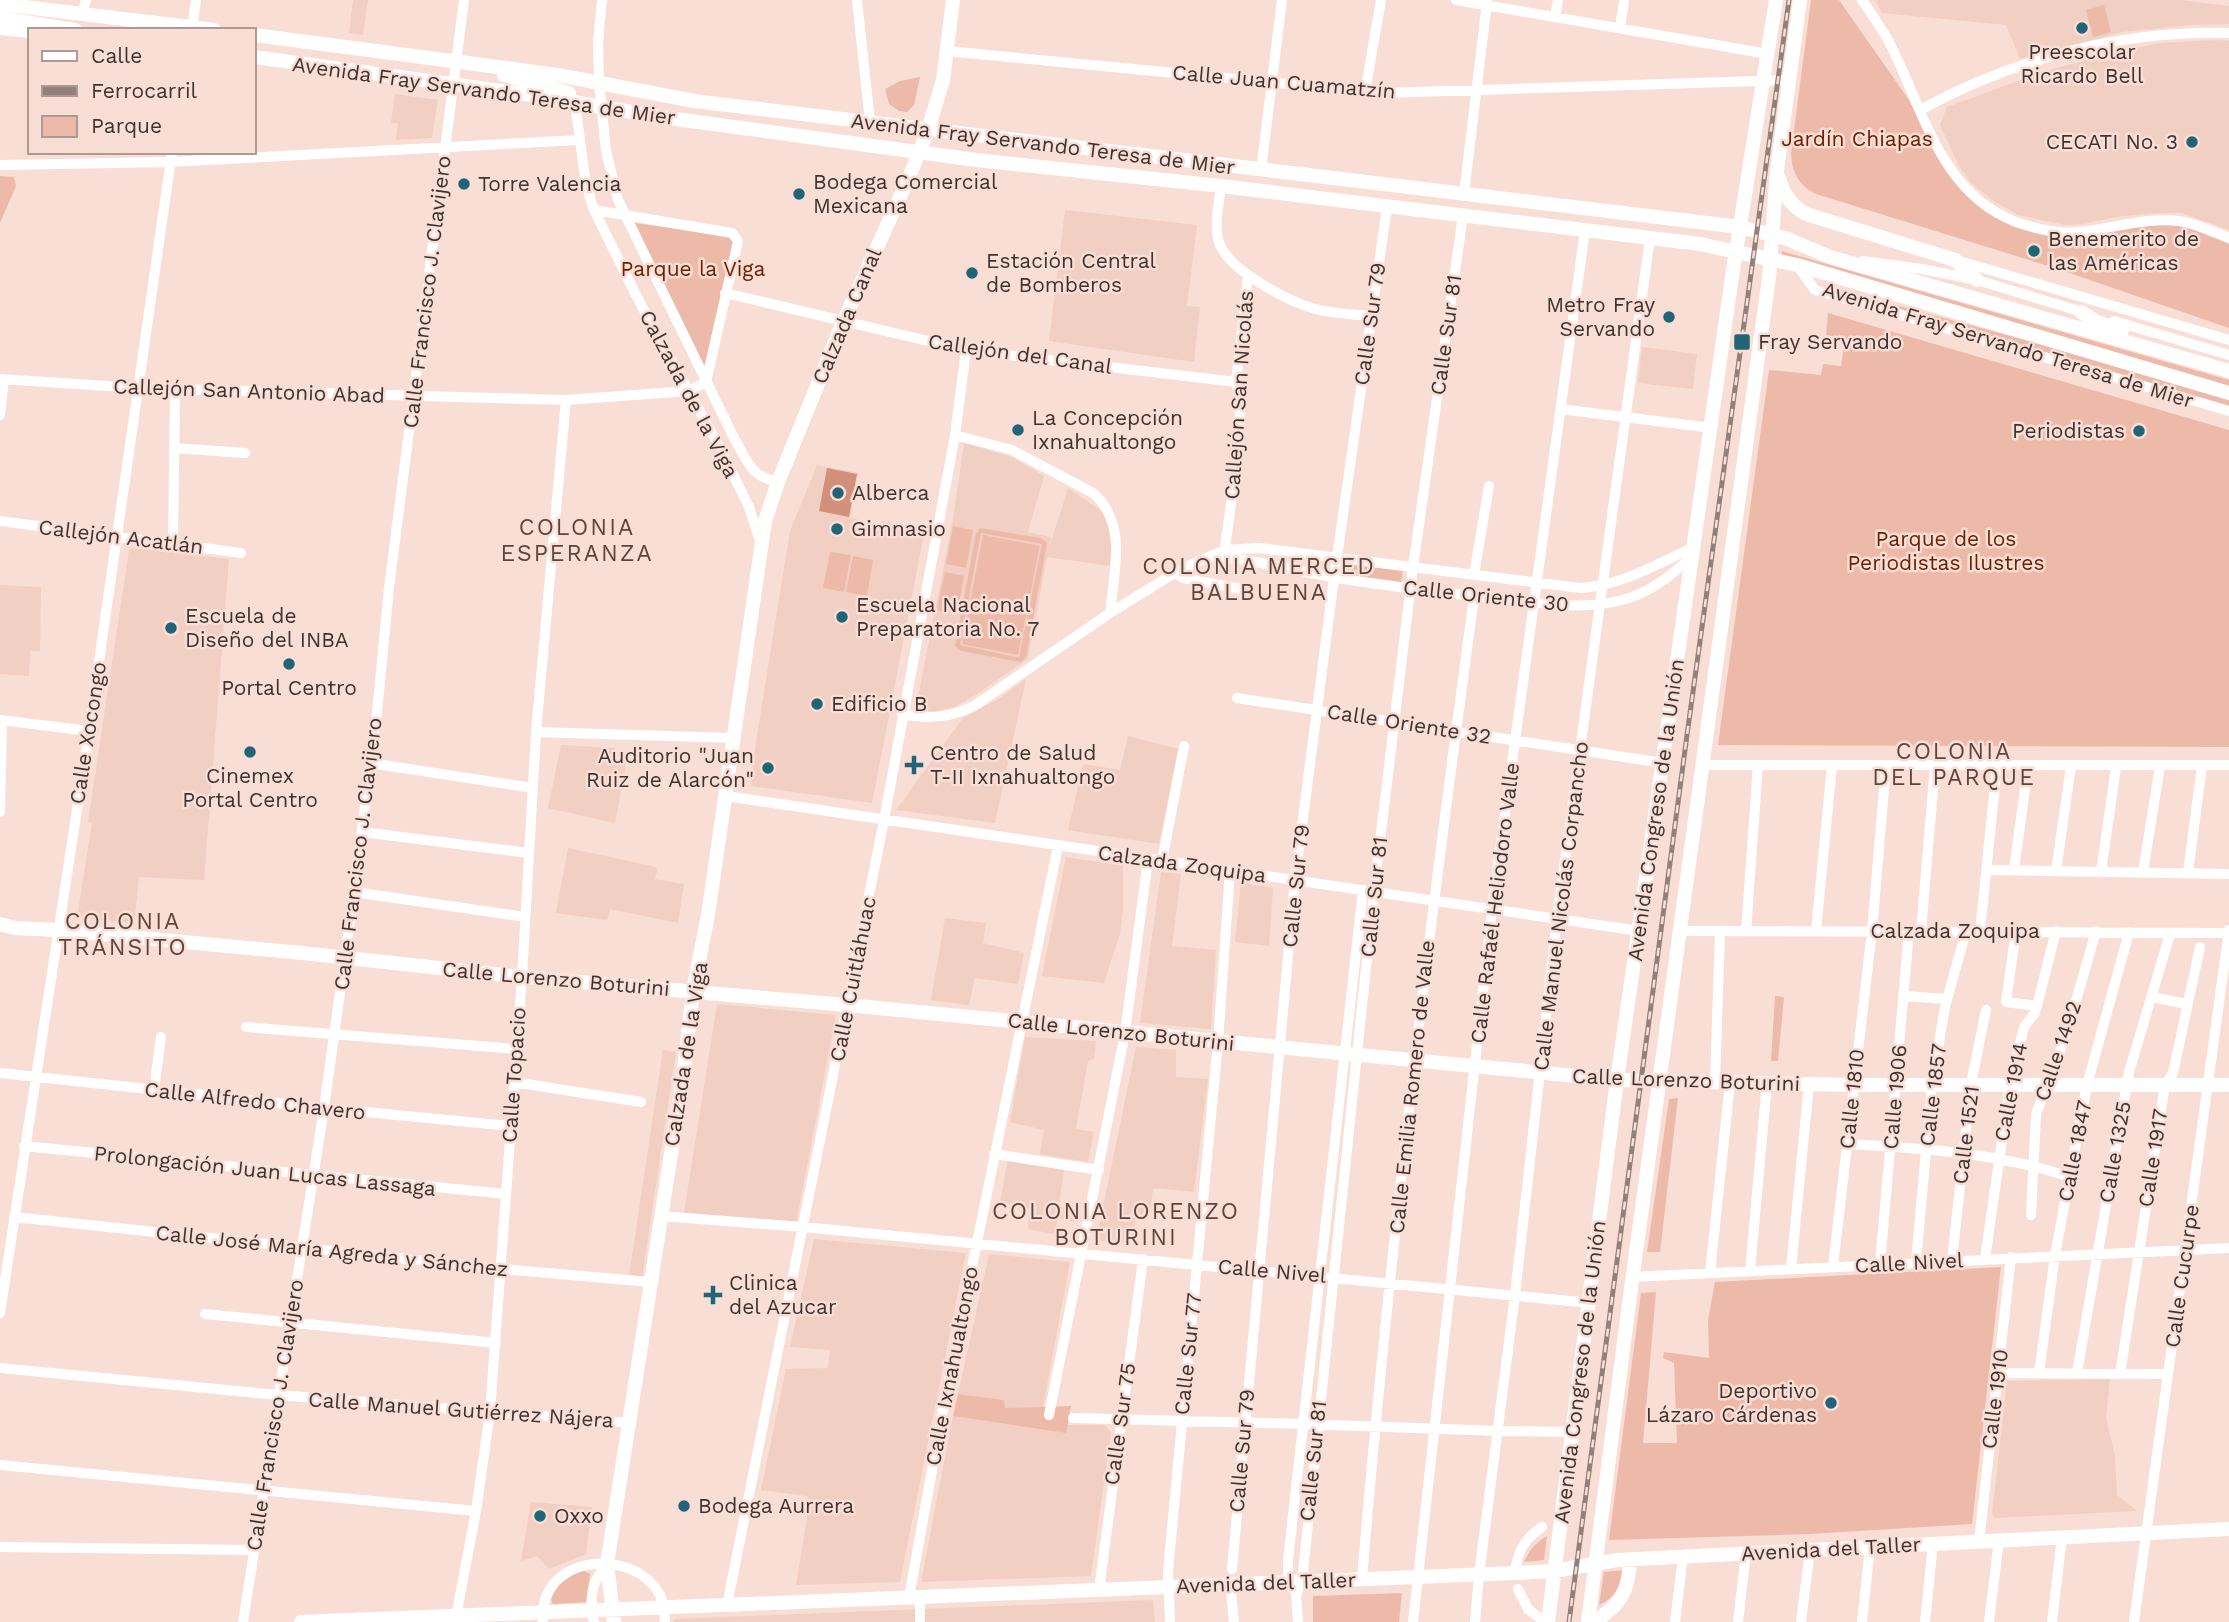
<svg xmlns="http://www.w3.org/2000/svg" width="2229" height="1622" font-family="'Work Sans',sans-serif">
	<rect width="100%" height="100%" fill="#f9ded5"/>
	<path fill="#f1cfc3" d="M353,0H368L363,35L349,33Z
		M1875,0H2180L2229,6V24L2189,25L2122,32L2020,59L2006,25L1882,13Z
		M2219,40L2229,41V230L2182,213H2159L2115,217L2084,224L2065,225L2018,215L1995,202L1971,183L1959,166L1940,125L1947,107L2042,72L2112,53L2160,43Z
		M395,94L438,100L432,138L396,140L398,123H391Z
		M1065,210L1197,225L1187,306L1200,307L1194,362L1049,341Z
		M1642,347L1697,354L1693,389L1638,383Z
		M964,443L1012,457L1044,476L1028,532L1051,537L1049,549L1068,488L1103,512L1112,539L1110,566L1047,557L1028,659L974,696L954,707L935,712H915L953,519Z
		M817,465L858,473L850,518L881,524L882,521L925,529L872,803L751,786L755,748L790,531Z
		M131,548L229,559L204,880L139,877L134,923L77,918L92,823L88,822L129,550Z
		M0,585L41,587L40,651H30L29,676L0,674Z
		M1026,679L995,823L896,810L963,718L1000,698Z
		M1128,736L1178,749L1159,844L1068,830L1083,764L1120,770Z
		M561,745L615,748L614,762L626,764L615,823L548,808Z
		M568,848L656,867L657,871L655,879L684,884L678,923L610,909L607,920L556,913Z
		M1066,857L1123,866V911L1120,934L1104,983L1042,976Z
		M1161,872L1181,874L1172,946L1216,950L1211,1029L1140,1023Z
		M1241,883L1273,888L1269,946L1235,942Z
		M945,918L986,923L983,943L1024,953L1018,984L975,978L969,1005L931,1000Z
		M717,1004L836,1015L796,1223L684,1213Z
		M1025,1037L1096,1041L1094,1059L1088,1061L1076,1129L1094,1132L1088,1162L1040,1154L1044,1130L1010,1122Z
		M1136,1047L1176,1050V1077L1208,1079L1194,1192L1153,1188L1150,1216L1136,1215L1132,1242L1096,1241Z
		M663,1050L676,1052L642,1278L629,1276Z
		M1008,1159L1064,1170L1059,1206L1077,1210L1076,1222L1058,1218L1054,1234L1028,1229L1029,1209L1000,1202Z
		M814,1239L966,1253L900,1582L796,1585L810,1500L806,1496L761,1490L786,1369L828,1368L830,1350L790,1347Z
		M989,1254L1070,1262L1043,1407L1004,1408V1400L958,1394Z
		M2110,1379L2106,1418L2115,1455L2117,1495L2137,1511L1995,1518L1992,1514L2007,1381Z
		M953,1416L1066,1433V1425H1105L1111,1432L1091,1576L921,1582Z
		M531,1502L592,1507L586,1554L549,1569L537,1556L521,1561Z
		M1153,1600L1155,1622H674V1619Z"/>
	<path fill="#edbaa9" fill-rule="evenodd" d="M1811,0H1839L1909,100L1943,166L1969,197L2058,237L2175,222L2229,244V328L2055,268L1816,194C1798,185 1792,172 1791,153Z
		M2104,5L2111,32L2093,37L2086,10Z
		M920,77L914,105L907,112L899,111L889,104L885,89L900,81Z
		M0,176L14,177L16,186L0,223Z
		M635,223L728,236L734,240L708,369L703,370L633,225Z
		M1782,251L2229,380V387L1781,259Z
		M1814,283L2063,350L2229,399V407Z
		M1828,313L2229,430V747L1718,745L1769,370L1821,375L1823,364L1841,366L1845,338L1826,335Z
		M953,526L973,530L966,568L946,564Z
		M980,528L1041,538L1047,543L1026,657L1021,662L961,651L955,646L976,534ZM981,533L1042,544L1019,658L960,645Z
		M983,535L1040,546L1018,655L962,644Z
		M830,552L851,555L844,592L823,588Z
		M853,556L873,560L867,596L846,592Z
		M1346,562L1403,570L1401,583L1344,576Z
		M945,572L964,576L957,614L937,610Z
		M1775,996L1784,997L1778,1061H1771Z
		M1678,1098L1660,1252H1647L1669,1099Z
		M2001,1267L1972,1524L1810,1534L1609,1540L1641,1293L1656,1292L1643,1443H1677L1674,1363L1663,1358L1664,1352L1709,1358L1708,1320L1715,1282Z
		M958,1394L1004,1400L1005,1408L1071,1406L1066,1433L953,1416Z
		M1547,1536L1544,1560L1524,1562C1530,1549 1535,1543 1547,1536Z
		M581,1569L590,1574L586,1602L553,1604L551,1600L556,1585Z
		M1626,1570C1620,1585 1615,1599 1599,1605L1604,1572Z
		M1402,1593L1399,1622H1313V1596Z"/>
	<path fill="#d2907a" d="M827,468L857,474L849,517L819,511Z"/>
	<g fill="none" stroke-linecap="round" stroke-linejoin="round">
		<path stroke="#fff" stroke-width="10" d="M602,0L598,42L599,82L606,151L618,200L734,438C748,461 749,476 778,482
			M857,0L870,122
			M1456,0L1768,54
			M1862,0C1871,13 1880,26 1888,40C1923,106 1938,192 2016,222C2036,229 2057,234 2078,232C2112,229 2145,217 2179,221C2196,224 2213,231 2229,238
			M82,14L86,0
			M1555,17L1558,0
			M1620,28L1624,0
			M0,30L30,33
			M192,30L196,0
			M947,51L1382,93L1790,80
			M1365,92L1381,0
			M575,103L586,185L594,210L640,303L719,446L749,507L760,541
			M1920,110C2013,59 2122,30 2229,33
			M0,165L170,162L579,140
			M1261,170L1282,0
			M1221,186C1219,204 1213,227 1220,245C1231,271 1286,300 1312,308C1331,314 1352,314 1371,316
			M1464,194L1487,2
			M1956,260L2229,340
			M1863,261L1922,269L1977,280L2089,314
			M1797,265L1815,290L2229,411
			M725,293L966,350L1236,382
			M2114,321L2229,355
			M0,379L138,388L566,400L689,391L706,382L738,241L732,233L594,210
			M1560,409L1712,428
			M0,415L4,379
			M955,435L1012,450L1093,493C1128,523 1114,572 1110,613
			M174,448L245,453
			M0,521L241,553
			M173,544L175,389
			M1224,555L1239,445L1240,401L1236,382L1248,275
			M1211,557C1253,558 1294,571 1337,578C1395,587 1453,594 1511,600C1548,604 1586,610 1622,600C1650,593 1673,575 1693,555
			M1175,573L1183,578L1241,589
			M1474,575L1489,486
			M1237,698L1663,763
			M902,714C929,719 949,718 974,706L1110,613L1181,569L1224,550L1259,548L1581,588C1623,585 1657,564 1694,547
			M0,720L89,731
			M536,732L734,738
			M370,763L533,788
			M1703,765H2229
			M726,796L1639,931
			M0,812L2,721
			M362,832L529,853
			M1162,861L1184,746
			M1987,870L2229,874
			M2014,870L2028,766
			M2056,871L2071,766
			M2101,872L2116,767
			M2143,872L2160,766
			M2188,872L2202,766
			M354,892L525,917
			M1680,931L2229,933
			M1746,931L1758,765
			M1816,931L1832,765
			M1921,931L1935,766
			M1980,931L1997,766
			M2016,931L2006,1002L2037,1006
			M1904,996L1947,999
			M2152,997L2186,1004
			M246,1027L515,1049
			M0,1073L324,1108L511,1126
			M513,1082L641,1102
			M1715,1082L1720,931
			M154,1090L161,1037
			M1846,1144C1922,1148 1998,1153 2070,1177
			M24,1146L506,1194
			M994,1154L1099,1170
			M2031,1215L2036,1114L2068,1029L2096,931
			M661,1216L803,1227L1590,1303
			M14,1217L502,1269L650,1282
			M1985,1259L2010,1084L2024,1027L2034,1014L2037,1006L2056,931
			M1952,1260L1971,1084L1986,1010
			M1916,1262L1932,1084L1945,1007L1966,931
			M1880,1264L1909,931
			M1833,1266L1872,931L1886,765
			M1791,1269L1809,1084
			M1750,1271L1767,1083
			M1710,1273L1730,1083
			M1632,1277L2229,1248
			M0,1313L89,731L172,152
			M205,1314L496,1343
			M0,1368L278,1395L629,1423
			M1998,1373L2168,1374
			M2039,1373L2055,1255L2087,1085L2129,932
			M2077,1373L2129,1072L2170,934
			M2120,1374L2165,1085L2173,1073L2200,947
			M1049,1415L1125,1033L1148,859
			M1073,1418L1305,1424L1498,1431L1573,1432
			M0,1465L476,1511
			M1979,1541L2011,1257
			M0,1547L254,1550
			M1232,1569L1295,880L1334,578L1387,207
			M1515,1573C1517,1552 1524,1539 1542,1527
			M1362,1579C1389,1250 1430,923 1474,597
			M1230,1584L1234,1622
			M1292,1588L1288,1581V1560L1363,890
			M1518,1589L1528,1609L1545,1622
			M1099,1590L1143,1259
			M909,1597L944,1404L1058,846
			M727,1605L884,820L955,435L966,350
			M243,1622L324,1108L354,892L377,712L389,588L464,0
			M455,1622L476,1511L490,1412L522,977L536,732L566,400
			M543,1622C537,1555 633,1545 660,1595C664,1603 664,1613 665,1622
			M594,1622C589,1598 591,1582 607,1564
			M920,1622V1597
			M1170,1622L1168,1571L1218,1042L1230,871
			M1298,1622L1296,1595L1302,1581L1374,891L1413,567L1463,215
			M1413,1622L1492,909L1585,230
			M1475,1622L1479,1575L1515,1295L1557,918L1650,238
			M1675,1622L1683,1556
			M1738,1622L1746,1553
			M1801,1622L1810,1550
			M1862,1622L1870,1547
			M1925,1622L1933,1543
			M1989,1622L1999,1540
			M2052,1622L2062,1537
			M2134,1622L2229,930"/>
		<path stroke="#fff" stroke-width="14" d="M0,4L214,30
			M0,18L75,30
			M254,35L558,75L694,101L1740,227L1785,238L1830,257L2229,371
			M254,57L539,96L654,116L976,160L1221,186L1700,244L1797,265L2229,393
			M504,75L569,93
			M1779,178C1783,194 1791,206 1806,214L1955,260L1977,280
			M2081,312L2097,322L2122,330
			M0,924L15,928L58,930L302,953L522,977L847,1005L1617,1080L1853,1085H2229
			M301,1622L1515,1573L1554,1571L1617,1560L2229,1529
			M614,1622L607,1564L683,1077L693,991L708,915L765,521L778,482L843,322L910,175L928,130L943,80L953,0
			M1548,1622L1617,1080L1733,270L1776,0
			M1588,1622L1628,1311L1769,277L1777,170L1800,0
			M1594,1622C1621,1604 1629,1592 1630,1559"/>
		<defs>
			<path id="rail" d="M1569,1622L1687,735L1789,0"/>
		</defs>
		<use href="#rail" stroke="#92807a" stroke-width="5"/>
		<use href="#rail" stroke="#f9ded5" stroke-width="2.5" stroke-dasharray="8" stroke-linecap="butt"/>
	</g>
	<g fill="#216477" stroke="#f9ded5" stroke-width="2.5">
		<circle cx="2082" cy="28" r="7"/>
		<circle cx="2192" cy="142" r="7"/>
		<circle cx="464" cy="184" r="7"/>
		<circle cx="799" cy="194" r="7"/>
		<circle cx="2034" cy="251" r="7"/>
		<circle cx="972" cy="273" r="7"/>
		<circle cx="1669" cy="317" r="7"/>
		<rect x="1733" y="333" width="18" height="18" rx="3.5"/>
		<circle cx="1018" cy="430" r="7"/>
		<circle cx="2139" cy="431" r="7"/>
		<circle cx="838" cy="493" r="7"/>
		<circle cx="837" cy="529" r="7"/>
		<circle cx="842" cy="617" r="7"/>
		<circle cx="171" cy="628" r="7"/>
		<circle cx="289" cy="664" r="7"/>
		<circle cx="817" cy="704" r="7"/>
		<circle cx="250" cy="752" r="7"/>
		<path d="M910.5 754.5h7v7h7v7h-7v7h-7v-7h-7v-7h7z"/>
		<circle cx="768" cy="768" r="7"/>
		<path d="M709.5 1284.5h7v7h7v7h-7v7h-7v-7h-7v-7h7z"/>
		<circle cx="1831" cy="1403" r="7"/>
		<circle cx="684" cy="1506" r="7"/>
		<circle cx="540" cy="1516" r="7"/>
	</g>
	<g text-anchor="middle" stroke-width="5" stroke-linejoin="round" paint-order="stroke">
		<g font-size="21" fill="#3e3330" stroke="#f9ded5" text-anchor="start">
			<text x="2082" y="59" text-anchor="middle">Preescolar<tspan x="2082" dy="24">Ricardo Bell</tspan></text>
			<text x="2178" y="149" text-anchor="end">CECATI No. 3</text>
			<text x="813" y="189">Bodega Comercial<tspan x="813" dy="24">Mexicana</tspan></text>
			<text x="478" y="191">Torre Valencia</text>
			<text x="2048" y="246">Benemerito de<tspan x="2048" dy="24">las Américas</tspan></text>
			<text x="986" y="268">Estación Central<tspan x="986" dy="24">de Bomberos</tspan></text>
			<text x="1655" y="312" text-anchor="end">Metro Fray<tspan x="1655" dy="24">Servando</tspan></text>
			<text x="1758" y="349">Fray Servando</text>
			<text x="1032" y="425">La Concepción<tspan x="1032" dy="24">Ixnahualtongo</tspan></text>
			<text x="2125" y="438" text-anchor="end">Periodistas</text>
			<text x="852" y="500">Alberca</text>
			<text x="851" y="536">Gimnasio</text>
			<text x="856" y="612">Escuela Nacional<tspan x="856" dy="24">Preparatoria No. 7</tspan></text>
			<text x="185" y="623">Escuela de<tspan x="185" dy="24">Diseño del INBA</tspan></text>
			<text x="289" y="695" text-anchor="middle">Portal Centro</text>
			<text x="831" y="711">Edificio B</text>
			<text x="930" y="760">Centro de Salud<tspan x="930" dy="24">T-II Ixnahualtongo</tspan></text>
			<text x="754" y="763" text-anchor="end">Auditorio "Juan<tspan x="754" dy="24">Ruiz de Alarcón"</tspan></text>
			<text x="250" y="783" text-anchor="middle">Cinemex<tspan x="250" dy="24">Portal Centro</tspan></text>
			<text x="729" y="1290">Clinica<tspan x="729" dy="24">del Azucar</tspan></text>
			<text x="1817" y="1398" text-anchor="end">Deportivo<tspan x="1817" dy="24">Lázaro Cárdenas</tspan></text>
			<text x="698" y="1513">Bodega Aurrera</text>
			<text x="554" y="1523">Oxxo</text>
		</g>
		<g font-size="21" fill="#3e3330" stroke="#f9ded5">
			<text transform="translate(1284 82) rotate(5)" y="7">Calle Juan Cuamatzín</text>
			<text transform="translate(484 91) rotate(8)" y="7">Avenida Fray Servando Teresa de Mier</text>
			<text transform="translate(1043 144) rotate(7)" y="7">Avenida Fray Servando Teresa de Mier</text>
			<text transform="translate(427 292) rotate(-83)" y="7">Calle Francisco J. Clavijero</text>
			<text transform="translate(847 316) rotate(-67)" y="7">Calzada Canal</text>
			<text transform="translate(1370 324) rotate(-82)" y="7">Calle Sur 79</text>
			<text transform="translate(1446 335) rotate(-82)" y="7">Calle Sur 81</text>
			<text transform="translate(2008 345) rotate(17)" y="7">Avenida Fray Servando Teresa de Mier</text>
			<text transform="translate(1020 354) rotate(8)" y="7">Callejón del Canal</text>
			<text transform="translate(249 391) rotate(2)" y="7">Callejón San Antonio Abad</text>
			<text transform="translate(689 394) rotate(62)" y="7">Calzada de la Viga</text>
			<text transform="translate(1239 395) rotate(-86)" y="7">Callejón San Nicolás</text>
			<text transform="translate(121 537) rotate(7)" y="7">Callejón Acatlán</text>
			<text transform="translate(1486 596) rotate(6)" y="7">Calle Oriente 30</text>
			<text transform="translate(1409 724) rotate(9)" y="7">Calle Oriente 32</text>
			<text transform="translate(88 733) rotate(-81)" y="7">Calle Xocongo</text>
			<text transform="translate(1656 810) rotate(-82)" y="7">Avenida Congreso de la Unión</text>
			<text transform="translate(358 854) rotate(-83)" y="7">Calle Francisco J. Clavijero</text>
			<text transform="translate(1182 864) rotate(8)" y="7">Calzada Zoquipa</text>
			<text transform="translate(1296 886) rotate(-84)" y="7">Calle Sur 79</text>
			<text transform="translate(1374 897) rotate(-84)" y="7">Calle Sur 81</text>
			<text transform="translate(1495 903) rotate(-83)" y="7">Calle Rafaél Heliodoro Valle</text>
			<text transform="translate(1561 906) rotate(-83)" y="7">Calle Manuel Nicolás Corpancho</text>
			<text x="1955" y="938">Calzada Zoquipa</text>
			<text transform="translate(556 979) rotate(5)" y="7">Calle Lorenzo Boturini</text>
			<text transform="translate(853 979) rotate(-79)" y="7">Calle Cuitláhuac</text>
			<text transform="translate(1121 1032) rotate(6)" y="7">Calle Lorenzo Boturini</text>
			<text transform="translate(2058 1051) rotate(-71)" y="7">Calle 1492</text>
			<text transform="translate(686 1054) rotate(-81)" y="7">Calzada de la Viga</text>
			<text transform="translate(514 1075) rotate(-86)" y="7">Calle Topacio</text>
			<text transform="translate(1686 1080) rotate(2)" y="7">Calle Lorenzo Boturini</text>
			<text transform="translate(1412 1087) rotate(-84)" y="7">Calle Emilia Romero de Valle</text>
			<text transform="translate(2011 1092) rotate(-79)" y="7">Calle 1914</text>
			<text transform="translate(1933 1095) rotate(-83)" y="7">Calle 1857</text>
			<text transform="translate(1895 1097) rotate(-85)" y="7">Calle 1906</text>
			<text transform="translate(1852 1099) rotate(-84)" y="7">Calle 1810</text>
			<text transform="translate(255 1101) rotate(6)" y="7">Calle Alfredo Chavero</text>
			<text transform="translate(1966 1135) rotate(-83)" y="7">Calle 1521</text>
			<text transform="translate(2075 1151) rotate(-79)" y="7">Calle 1847</text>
			<text transform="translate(2115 1152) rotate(-80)" y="7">Calle 1325</text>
			<text transform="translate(2153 1158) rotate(-81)" y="7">Calle 1917</text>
			<text transform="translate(265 1171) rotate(6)" y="7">Prolongación Juan Lucas Lassaga</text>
			<text transform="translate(332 1251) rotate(6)" y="7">Calle José María Agreda y Sánchez</text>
			<text transform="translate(1909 1263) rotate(-3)" y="7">Calle Nivel</text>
			<text transform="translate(1272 1271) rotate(5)" y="7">Calle Nivel</text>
			<text transform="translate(2182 1276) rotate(-82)" y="7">Calle Cucurpe</text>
			<text transform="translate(1188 1354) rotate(-84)" y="7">Calle Sur 77</text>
			<text transform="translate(952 1366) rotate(-79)" y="7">Calle Ixnahualtongo</text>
			<text transform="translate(1580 1372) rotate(-83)" y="7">Avenida Congreso de la Unión</text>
			<text transform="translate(1995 1399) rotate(-83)" y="7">Calle 1910</text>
			<text transform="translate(461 1410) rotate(4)" y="7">Calle Manuel Gutiérrez Nájera</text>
			<text transform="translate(275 1415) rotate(-81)" y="7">Calle Francisco J. Clavijero</text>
			<text transform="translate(1120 1424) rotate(-82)" y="7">Calle Sur 75</text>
			<text transform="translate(1242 1451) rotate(-85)" y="7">Calle Sur 79</text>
			<text transform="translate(1313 1461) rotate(-84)" y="7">Calle Sur 81</text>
			<text transform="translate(1831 1549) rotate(-3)" y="7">Avenida del Taller</text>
			<text transform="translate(1266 1583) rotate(-2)" y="7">Avenida del Taller</text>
		</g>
		<g font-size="21" fill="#6d2000" stroke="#f9ded5">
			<text x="1857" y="146">Jardín Chiapas</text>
			<text x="693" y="276">Parque la Viga</text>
			<text x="1946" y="546">Parque de los<tspan x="1946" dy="24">Periodistas Ilustres</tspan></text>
		</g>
		<g font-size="23" letter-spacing="2" fill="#5b453d" stroke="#f9ded5">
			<text x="577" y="535">COLONIA<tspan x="577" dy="26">ESPERANZA</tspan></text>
			<text x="1259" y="574">COLONIA MERCED<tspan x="1259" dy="26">BALBUENA</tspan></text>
			<text x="1954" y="759">COLONIA<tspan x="1954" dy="26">DEL PARQUE</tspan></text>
			<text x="123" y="929">COLONIA<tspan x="123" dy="26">TRÁNSITO</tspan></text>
			<text x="1116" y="1219">COLONIA LORENZO<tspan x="1116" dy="26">BOTURINI</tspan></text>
		</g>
	</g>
	<rect x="28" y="28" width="228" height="126" fill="#f9ded5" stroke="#ae9a93" stroke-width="2"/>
	<rect x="42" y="51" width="35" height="10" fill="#ffffff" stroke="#ae9a93" stroke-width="2"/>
	<text x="91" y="63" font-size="21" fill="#3e3330">Calle</text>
	<rect x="42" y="86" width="35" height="10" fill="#92807a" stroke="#ae9a93" stroke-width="2"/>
	<text x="91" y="98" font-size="21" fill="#3e3330">Ferrocarril</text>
	<rect x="42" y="116" width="35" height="21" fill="#edbaa9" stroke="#ae9a93" stroke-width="2"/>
	<text x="91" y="133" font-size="21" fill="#3e3330">Parque</text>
</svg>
